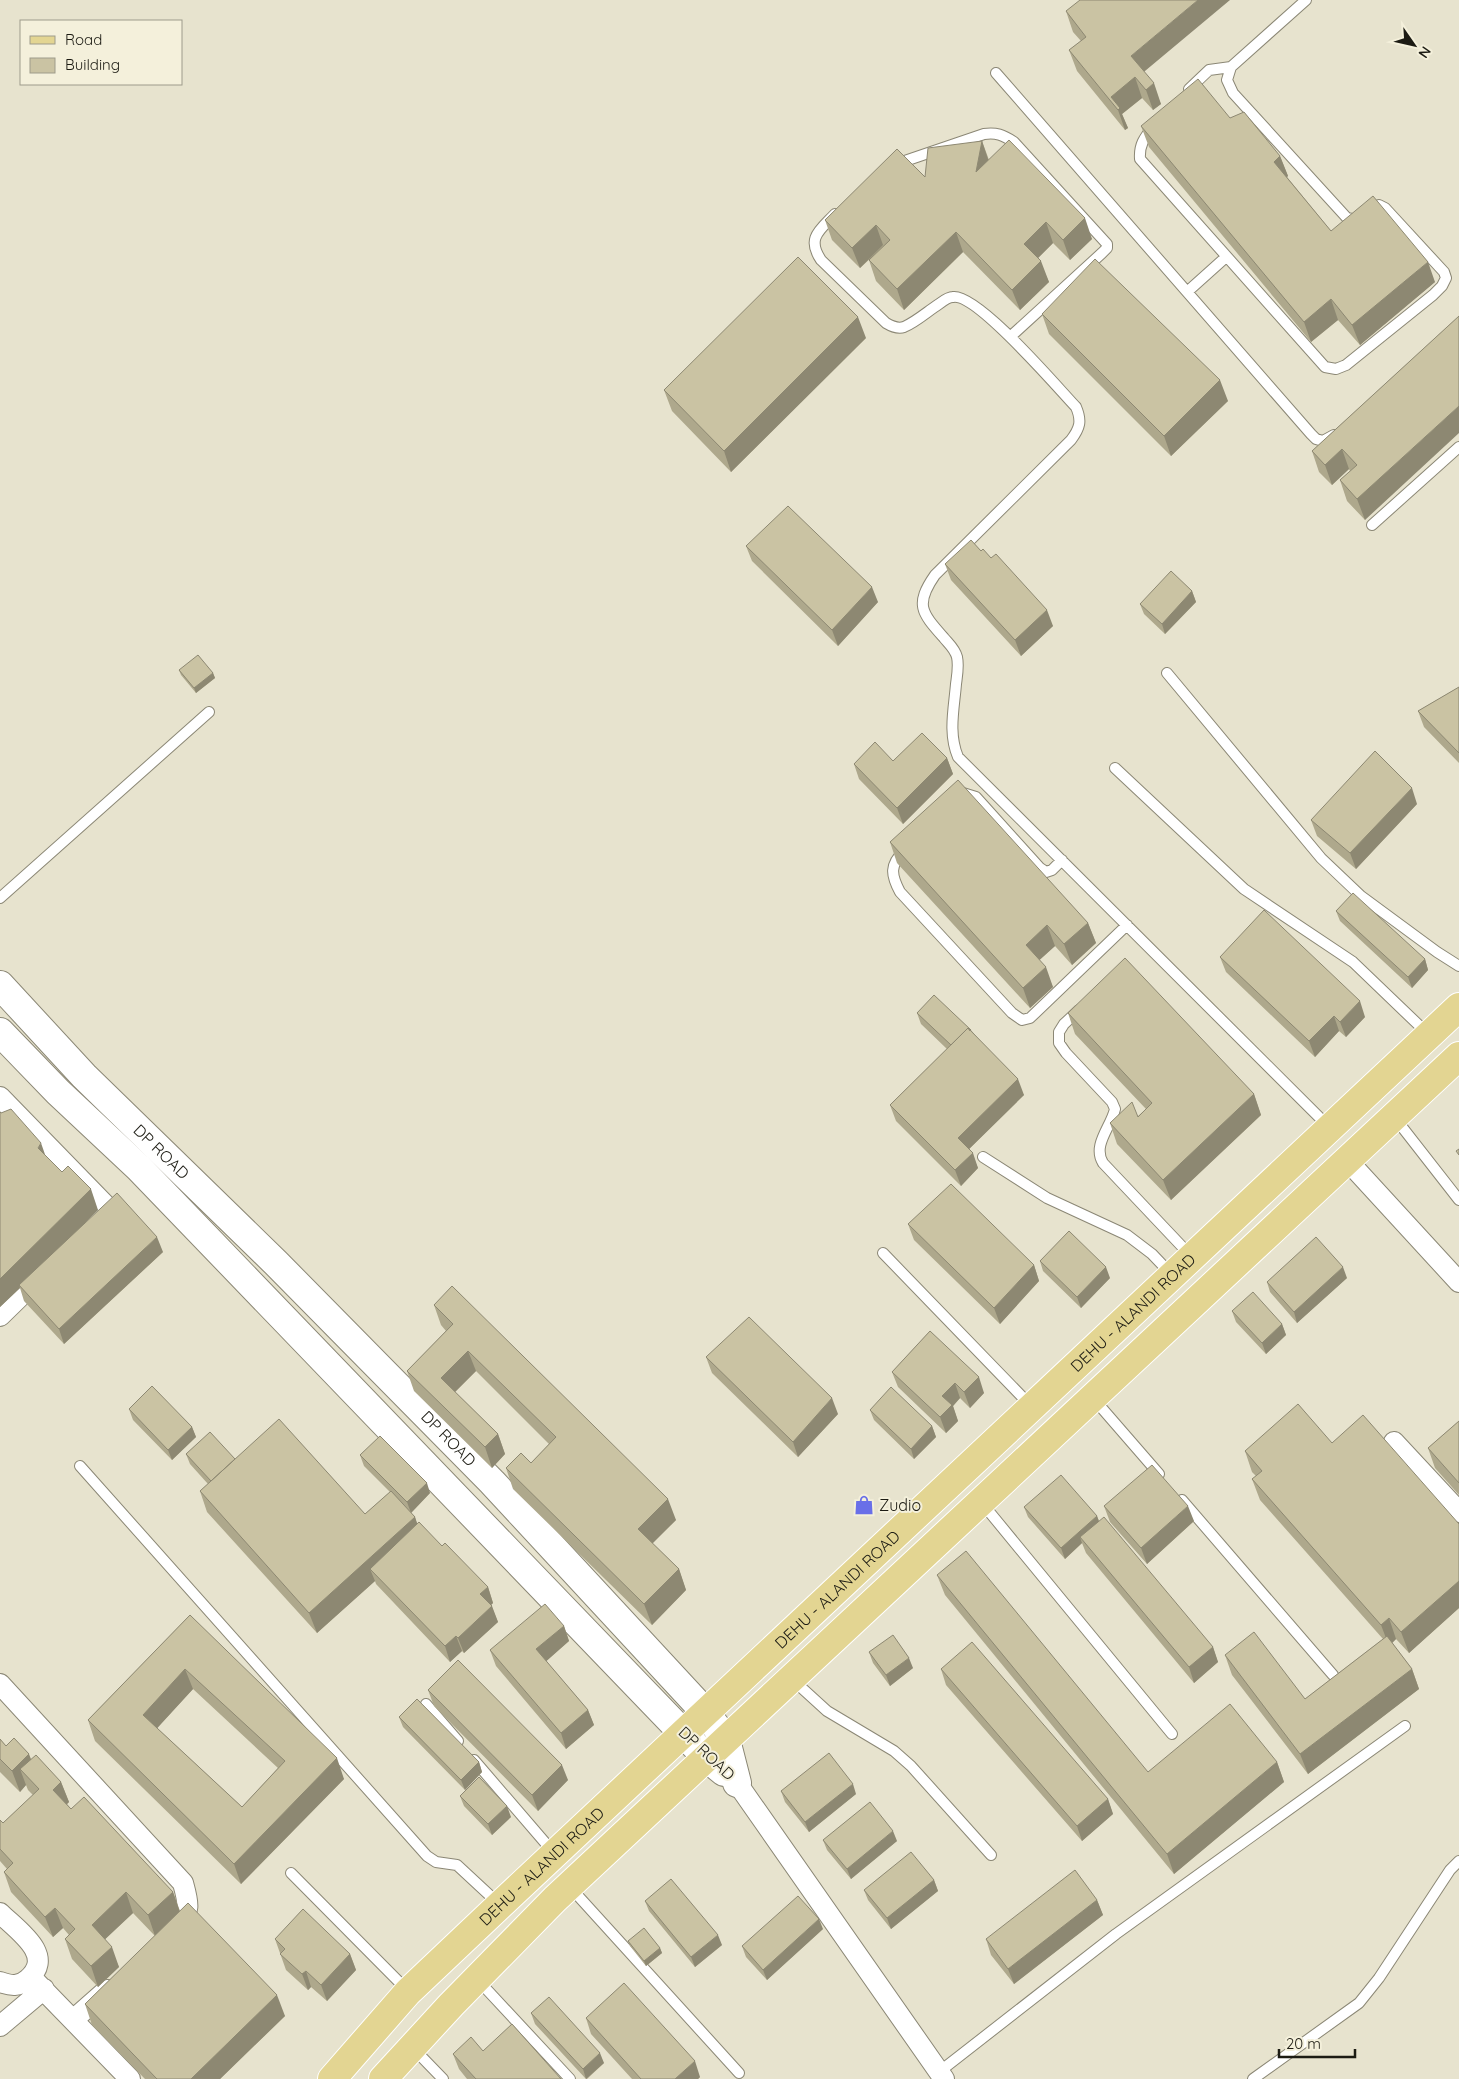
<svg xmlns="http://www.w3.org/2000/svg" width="1459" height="2079" font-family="Quicksand,sans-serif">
	<rect width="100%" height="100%" fill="#e7e3ce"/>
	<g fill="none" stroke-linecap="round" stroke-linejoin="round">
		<defs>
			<path id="lane" d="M1306,0L1231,67L1227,80L1233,93L1347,218L1357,220
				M996,73L1311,434L1316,439L1323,441L1334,435
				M1189,89L1209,70L1231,67
				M1153,127C1144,138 1139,145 1140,159L1325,367L1336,369L1346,365L1433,295L1442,286L1446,278L1444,272L1385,208L1379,205L1370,210
				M896,164L984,134C996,132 1003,135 1014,142L1107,244V248L1102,253L1010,337
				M835,214C820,230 806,238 821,260L886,323C891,326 898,329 904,327C916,322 928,311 939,304C943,301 948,297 953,297C977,293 1057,387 1076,407C1082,421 1080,428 1071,440L935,575C914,605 922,613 944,638C949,644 955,649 957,657C959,666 957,676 956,684C954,709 948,733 958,757L1328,1126
				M1187,292L1226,257
				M1372,525L1459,447
				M1167,673L1321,858L1361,896L1437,952L1459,966
				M1115,768L1244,889L1353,962L1428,1034
				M959,796L963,793L976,797L1040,868L1046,872L1052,870L1062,860
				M905,850C889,865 891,875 900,892L1012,1013L1022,1020L1030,1018L1127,925
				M0,898L209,712
				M1079,1010L1064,1024L1059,1032V1043L1066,1053L1112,1102L1115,1109C1111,1127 1092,1145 1103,1163L1190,1255
				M1395,1118L1459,1200
				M983,1157L1047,1198L1127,1235L1152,1254L1171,1274
				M883,1253L1031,1406
				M1093,1398L1159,1474
				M80,1466L427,1856L436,1862L457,1865L499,1904
				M1182,1500L1333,1675
				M982,1503L1172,1734
				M793,1680L827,1711L894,1751L911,1766L991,1855
				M426,1704L458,1741
				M474,1760L554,1853
				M291,1873L408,1991
				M570,1887L739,2073
				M477,1979L570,2079
				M412,2047L443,2079
				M939,2072L1116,1934L1405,1726
				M1253,2079L1359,2003L1379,1978L1450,1870L1459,1861"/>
			<path id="street" d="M0,1097L110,1210L95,1224
				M1347,1160L1459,1282
				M0,1316L42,1275
				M1394,1442L1459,1512
				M0,1684L183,1883C188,1901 192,1913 176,1927
				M737,1783L944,2079
				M0,1913C17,1930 56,1955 28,1979C19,1987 11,1986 0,1982
				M31,1977L130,2079
				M73,2020L107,1990
				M0,2026L44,1989"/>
			<g id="secondary">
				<path id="s1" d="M0,985L84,1076L276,1263L492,1482L705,1712L726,1740L737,1783"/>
				<path d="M0,1032L58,1092L139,1168L707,1758L724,1772"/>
			</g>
			<g id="primary">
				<path id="s2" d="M332,2079L408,1992L500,1905L1459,1007"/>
				<path d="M383,2079L451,2005L555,1899L1459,1056"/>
			</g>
		</defs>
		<use href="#lane" stroke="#8b8775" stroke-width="12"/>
		<use href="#street" stroke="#8b8775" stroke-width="22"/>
		<use href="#secondary" stroke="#8b8775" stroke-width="30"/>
		<use href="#primary" stroke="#fff" stroke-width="30"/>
		<use href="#lane" stroke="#fff" stroke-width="10"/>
		<use href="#street" stroke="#fff" stroke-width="20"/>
		<use href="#secondary" stroke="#fff" stroke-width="28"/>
		<use href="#primary" stroke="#e3d592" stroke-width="28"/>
	</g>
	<path fill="#aea88c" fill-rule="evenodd" d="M1066,11L1144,72L1161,104L1153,110L1142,98L1122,114L1128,128L1125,130L1077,71L1069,50L1081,41L1073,32Z
		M1230,118L1280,156L1288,176L1287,177L1331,231L1435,282L1360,345L1338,320L1311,342L1149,147L1141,126Z
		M982,141L989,160L1092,239L1070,260L1053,243L1038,258L1049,282L1020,310L963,252L904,310L876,281L869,260L884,246L860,268L832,240L825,220L925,177Z
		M1042,314L1228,401L1171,456L1049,334Z
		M1459,316L1365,520L1347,501L1340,480L1350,471L1349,469L1332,485L1319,472L1312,451Z
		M866,338L731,472L672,411L664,390Z
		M746,546L878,602L838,646L752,561Z
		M981,551L1053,626L1021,656L951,580L945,564Z
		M1192,591L1196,602L1165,634L1144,614L1140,604Z
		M179,670L213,673L215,678L196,693L181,675Z
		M1459,687V763L1424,727L1418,711Z
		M947,758L953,774L903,824L859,779L854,764Z
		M1417,804L1356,869L1317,836L1311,820Z
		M890,842L1088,923L1096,943L1072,965L1055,946L1039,960L1053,987L1030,1008L897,863Z
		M1336,911L1425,959L1428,970L1412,988L1340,921Z
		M1220,957L1365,1017L1346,1037L1339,1031L1315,1057L1226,972Z
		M917,1013L971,1030L1024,1095L969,1149L978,1168L961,1186L896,1121L890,1105L947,1049L921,1024Z
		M1068,1013L1254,1094L1261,1115L1171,1200L1117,1144L1110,1123L1138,1116L1146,1109L1075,1034Z
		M0,1112L46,1157L98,1210L79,1229L163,1252L64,1344L24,1301L20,1288L0,1307Z
		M908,1224L1034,1265L1039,1281L1000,1324L914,1240Z
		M1040,1261L1110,1278L1081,1308L1043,1271Z
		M1347,1278L1297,1323L1270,1292L1267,1282Z
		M434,1305L676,1520L652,1543L679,1569L686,1590L652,1625L513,1489L506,1468L531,1463L549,1444L476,1371L455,1392L498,1434L505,1454L492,1468L414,1391L407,1371L446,1331L441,1325Z
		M1232,1311L1282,1324L1286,1335L1266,1354L1236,1322Z
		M930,1331L984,1393L970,1408L960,1398L953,1406L958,1421L946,1433L898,1387L892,1372Z
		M706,1357L838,1414L798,1457L712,1373Z
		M129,1409L192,1427L196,1437L172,1460L133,1420Z
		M870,1410L932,1426L936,1437L914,1459L874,1420Z
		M1459,1421V1495L1435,1468L1428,1448Z
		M1332,1443L1459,1524V1608L1409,1653L1396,1639L1392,1643L1412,1669L1419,1689L1308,1774L1232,1675L1225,1655L1305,1699L1383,1639L1260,1500L1252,1479L1256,1476L1252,1472L1245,1451Z
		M186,1454L235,1459L365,1514L390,1492L364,1466L360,1455L430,1493L411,1513L415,1517L417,1524L488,1587L493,1603L491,1605L498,1622L464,1653L462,1651L450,1662L376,1584L375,1581L317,1633L207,1512L200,1491L208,1484L190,1464Z
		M1104,1506L1194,1521L1147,1564L1110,1522Z
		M1024,1507L1097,1516L1099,1521L1213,1647L1218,1662L1194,1683L1086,1553L1082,1543L1065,1559L1028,1517Z
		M937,1575L1148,1772L1277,1762L1284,1782L1174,1874L945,1595Z
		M190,1615L344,1779L241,1884L95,1741L88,1720ZM193,1689L278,1768L242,1807L157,1728Z
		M564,1626L569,1641L546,1661L588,1710L594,1725L566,1749L496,1666L490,1650Z
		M869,1652L913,1668L890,1686L873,1663Z
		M941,1669L1108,1799L1113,1814L1082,1841L946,1685Z
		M428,1690L568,1780L538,1811L434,1706Z
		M399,1717L479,1762L482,1772L465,1790L403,1727Z
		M0,1739L6,1746L31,1759L61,1782L69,1802L67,1804L71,1809L173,1892L180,1911L285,2016L220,2079H145L92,2025L85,2004L155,1936L133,1913L105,1939L119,1967L98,1987L72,1959L65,1939L69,1935L63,1928L53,1937L11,1892L4,1872L7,1869L0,1861V1820L3,1823L33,1795L28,1790L26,1785L20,1792L0,1772Z
		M781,1791L856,1794L809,1832L785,1802Z
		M460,1796L511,1817L492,1835L464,1806Z
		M823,1840L897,1841L851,1879L827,1850Z
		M934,1880L938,1891L891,1929L868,1900L864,1890Z
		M1097,1900L1103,1915L1014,1984L991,1955L986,1939Z
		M645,1901L722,1945L695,1967L649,1911Z
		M823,1929L767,1980L746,1957L742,1946Z
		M275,1939L350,1954L356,1970L327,2001L311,1987L308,1990L286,1970Z
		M628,1941L660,1948L662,1953L646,1966L630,1946Z
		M531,2013L604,2063L587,2079H586L535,2024Z
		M586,2018L700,2077L698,2079H632L591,2034Z
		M483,2051L561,2079H467L459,2069L453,2054Z"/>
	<path fill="#8d8872" d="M1198,0H1230L1139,76L1131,56Z
		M1135,77L1142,98L1122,114L1128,128L1125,130L1118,110L1111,97Z
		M1154,83L1161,104L1153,110L1146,90Z
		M982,141L989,162L976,172Z
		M1280,156L1288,176L1281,182L1274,162Z
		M1085,218L1092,239L1070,260L1063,240Z
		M1046,222L1053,243L1032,264L1024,244Z
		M876,225L883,245L860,268L852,248Z
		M956,232L963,252L904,310L897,289Z
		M1041,261L1049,282L1020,310L1012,290Z
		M1428,262L1435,282L1360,345L1352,325Z
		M1331,299L1338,320L1311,342L1304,322Z
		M858,317L866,338L731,472L724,451Z
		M1220,380L1228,401L1171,456L1164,436Z
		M1459,406V433L1365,520L1357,499Z
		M1342,449L1349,469L1332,485L1325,465Z
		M872,587L878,602L838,646L832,630Z
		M1192,591L1196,602L1165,634L1162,624Z
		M1047,610L1053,626L1021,656L1015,640Z
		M213,673L215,678L196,693L194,688Z
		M947,758L953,774L903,824L897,808Z
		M1412,788L1417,804L1356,869L1350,853Z
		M1088,923L1096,943L1072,965L1064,944Z
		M1047,925L1055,946L1033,966L1026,945Z
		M1425,959L1428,970L1412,988L1408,977Z
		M1046,967L1053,987L1030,1008L1023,988Z
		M1360,1001L1365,1017L1346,1037L1340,1022Z
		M1334,1016L1339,1031L1315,1057L1309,1041Z
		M1018,1079L1024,1095L964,1154L958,1138Z
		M1254,1094L1261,1115L1171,1200L1163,1180Z
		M41,1143L48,1163L38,1148Z
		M973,1153L978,1168L961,1186L955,1170Z
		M91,1189L98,1210L20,1287L19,1285L20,1288L0,1307V1279Z
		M157,1237L163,1252L64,1344L59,1329Z
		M1034,1265L1039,1281L1000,1324L994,1308Z
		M1106,1267L1110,1278L1081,1308L1077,1297Z
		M1343,1267L1347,1278L1297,1323L1294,1312Z
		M1282,1324L1286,1335L1266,1354L1262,1343Z
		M468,1351L476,1371L449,1398L441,1378Z
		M979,1377L984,1393L970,1408L964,1392Z
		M955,1383L960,1398L953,1406L958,1421L946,1433L940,1417L942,1396Z
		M832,1398L838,1414L798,1457L793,1442Z
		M932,1426L936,1437L914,1459L911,1449Z
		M192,1427L196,1437L172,1460L168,1450Z
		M498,1434L505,1454L492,1468L485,1447Z
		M427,1483L430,1493L411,1513L407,1502Z
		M668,1499L676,1520L646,1550L638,1529Z
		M1188,1506L1194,1521L1147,1564L1141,1548Z
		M1097,1516L1101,1527L1080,1537L1082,1543L1065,1559L1061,1548Z
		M415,1517L422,1538L370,1569L375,1581L317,1633L309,1613Z
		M679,1569L686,1590L652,1625L644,1604Z
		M1459,1581V1608L1409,1653L1401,1632Z
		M488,1587L493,1603L486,1610L480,1594Z
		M492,1606L498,1622L464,1653L458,1638Z
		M1389,1618L1396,1639L1389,1646L1381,1625Z
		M564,1626L569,1641L542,1665L536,1649Z
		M456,1636L462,1651L450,1662L445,1646Z
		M1213,1647L1218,1662L1194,1683L1189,1667Z
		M909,1658L913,1668L890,1686L886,1675Z
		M185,1669L193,1689L150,1736L143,1715Z
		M1412,1669L1419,1689L1308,1774L1300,1754Z
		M588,1710L594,1725L566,1749L561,1733Z
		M29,1754L37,1775L20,1769L26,1785L20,1792L12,1771Z
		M337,1758L344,1779L241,1884L234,1864Z
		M479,1762L482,1772L465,1790L461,1780Z
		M1277,1762L1284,1782L1174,1874L1167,1854Z
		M562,1765L568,1780L538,1811L532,1795Z
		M61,1782L69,1802L61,1810L53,1790Z
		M853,1784L856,1794L809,1832L805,1822Z
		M1108,1799L1113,1814L1082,1841L1077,1826Z
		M507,1806L511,1817L492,1835L488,1824Z
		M893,1831L897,1841L851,1879L847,1869Z
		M934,1880L938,1891L891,1929L887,1918Z
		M126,1892L133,1913L99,1945L92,1925Z
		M173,1892L180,1912L155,1936L148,1915Z
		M1097,1900L1103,1915L1014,1984L1008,1969Z
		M55,1908L63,1928L53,1937L45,1917Z
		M819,1919L823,1929L767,1980L763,1970Z
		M718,1935L722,1945L695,1967L691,1957Z
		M112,1947L119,1967L98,1987L91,1966Z
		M660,1948L662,1953L646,1966L644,1961Z
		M350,1954L356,1970L327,2001L321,1985Z
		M306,1971L311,1987L308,1990L302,1974Z
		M277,1995L285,2016L220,2079H191Z
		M600,2053L604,2063L586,2079L583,2069Z
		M695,2061L700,2077L698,2079H675Z"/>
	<path fill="#cac3a3" stroke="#8d8872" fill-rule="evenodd" d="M1080,0H1198L1131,56L1154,83L1146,90L1135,77L1111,97L1120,108L1118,110L1069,50L1086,37L1066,11Z
		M1198,79L1230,118L1244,112L1280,156L1274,162L1331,231L1373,196L1428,262L1352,325L1331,299L1304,322L1141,126Z
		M1009,140L1085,218L1063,240L1046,222L1024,244L1041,261L1012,290L956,232L897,289L869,260L890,240L876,225L852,248L825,220L897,149L925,177L928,148L982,141L976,172Z
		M798,257L858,317L724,451L664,390Z
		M1095,259L1220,380L1164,436L1042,314Z
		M1459,316V406L1357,499L1340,480L1357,465L1342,449L1325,465L1312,451Z
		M788,506L872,587L832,630L746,546Z
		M971,540L981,551L983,549L991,558L996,554L1047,610L1015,640L945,564Z
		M1171,571L1192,591L1162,624L1140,604Z
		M198,655L213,673L194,688L179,670Z
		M1459,687V753L1418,711Z
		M922,733L947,758L897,808L854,764L875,742L893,761Z
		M1375,751L1412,788L1350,853L1311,820Z
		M958,780L1088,923L1064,944L1047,925L1026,945L1046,967L1023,988L890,842Z
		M1353,893L1425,959L1408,977L1336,911Z
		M1264,910L1360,1001L1340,1022L1334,1016L1309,1041L1220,957Z
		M1125,958L1254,1094L1163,1180L1110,1123L1132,1102L1138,1117L1152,1103L1068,1013Z
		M934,995L971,1030L970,1031L968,1028L951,1045L917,1013Z
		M968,1028L1018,1079L958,1138L973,1153L955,1170L890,1105Z
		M11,1109L41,1143L38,1148L62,1172L68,1166L91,1189L0,1279V1112L1,1113Z
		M1459,1149V1155L1456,1151Z
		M951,1184L1034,1265L994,1308L908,1224Z
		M117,1193L157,1237L59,1329L19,1285Z
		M1069,1231L1106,1267L1077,1297L1040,1261Z
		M1316,1237L1343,1267L1294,1312L1267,1282Z
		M452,1286L668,1499L638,1529L679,1569L644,1604L506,1468L521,1453L531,1463L556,1437L468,1351L441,1378L498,1434L485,1447L407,1371L453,1324L434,1305Z
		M1253,1292L1282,1324L1262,1343L1232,1311Z
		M749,1317L832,1398L793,1442L706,1357Z
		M930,1331L979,1377L964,1392L955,1383L942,1396L952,1405L940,1417L892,1372Z
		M152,1386L192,1427L168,1450L129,1409Z
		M891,1387L932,1426L911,1449L870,1410Z
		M1298,1404L1332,1443L1363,1415L1459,1524V1581L1401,1632L1389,1618L1381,1625L1252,1479L1262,1471L1245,1451Z
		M279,1419L365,1514L391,1491L415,1517L309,1613L200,1491Z
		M1459,1421V1483L1428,1448Z
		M210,1432L235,1459L211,1481L186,1454Z
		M380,1436L427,1483L407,1502L360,1455Z
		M1152,1465L1188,1506L1141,1548L1104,1506Z
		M1061,1475L1097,1516L1061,1548L1024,1507Z
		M1104,1517L1213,1647L1189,1667L1080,1537Z
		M419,1522L442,1546L445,1543L488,1587L480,1594L492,1606L458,1638L456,1636L445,1646L370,1569Z
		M966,1551L1148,1772L1230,1704L1277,1762L1167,1854L937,1575Z
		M545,1604L564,1626L536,1649L588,1710L561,1733L490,1650Z
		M190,1615L337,1758L234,1864L88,1720ZM185,1669L285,1761L242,1807L143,1715Z
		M1254,1632L1305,1699L1387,1636L1412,1669L1300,1754L1225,1655Z
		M893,1635L909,1658L886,1675L869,1652Z
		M972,1642L1108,1799L1077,1826L941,1669Z
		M458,1660L562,1765L532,1795L428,1690Z
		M417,1699L479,1762L461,1780L399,1717Z
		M14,1738L29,1754L12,1771L0,1759V1739L6,1746Z
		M829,1753L853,1784L805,1822L781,1791Z
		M36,1755L61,1782L53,1790L71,1809L84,1797L173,1892L148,1915L126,1892L92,1925L112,1947L91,1966L65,1939L75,1929L55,1908L45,1917L4,1872L13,1863L0,1849V1820L3,1823L39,1789L20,1769Z
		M479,1777L507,1806L488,1824L460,1796Z
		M870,1802L893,1831L847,1869L823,1840Z
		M911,1852L934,1880L887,1918L864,1890Z
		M1075,1870L1097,1900L1008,1969L986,1939Z
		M671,1879L718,1935L691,1957L645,1901Z
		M798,1896L819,1919L763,1970L742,1946Z
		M188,1903L277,1995L191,2079H157L85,2004Z
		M303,1909L350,1954L321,1985L306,1971L302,1974L280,1954L285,1949L275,1939Z
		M644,1928L660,1948L644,1961L628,1941Z
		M624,1983L695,2061L675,2079H641L586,2018Z
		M549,1997L600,2053L583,2069L531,2013Z
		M512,2024L561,2079H476L453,2054L471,2037L483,2051Z"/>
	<defs>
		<symbol id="shop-bare" viewBox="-9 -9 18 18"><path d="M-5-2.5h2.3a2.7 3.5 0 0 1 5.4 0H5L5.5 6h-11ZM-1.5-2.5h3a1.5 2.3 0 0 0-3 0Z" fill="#696fe8" stroke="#f4f0db" stroke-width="2.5" paint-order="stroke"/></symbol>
	</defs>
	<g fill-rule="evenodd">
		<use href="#shop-bare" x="850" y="1491" width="28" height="28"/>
	</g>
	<g text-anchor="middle" stroke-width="4" stroke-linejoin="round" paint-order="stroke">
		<g font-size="16" fill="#1c1b13" stroke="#f4f0db">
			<text dy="6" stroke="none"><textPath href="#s1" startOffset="232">DP ROAD</textPath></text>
			<text dy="6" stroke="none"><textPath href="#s2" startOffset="1109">DEHU - ALANDI ROAD</textPath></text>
			<text dy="6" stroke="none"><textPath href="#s1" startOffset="638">DP ROAD</textPath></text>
			<text dy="6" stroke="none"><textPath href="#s2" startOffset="704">DEHU - ALANDI ROAD</textPath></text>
			<text transform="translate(707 1753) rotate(43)" y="6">DP ROAD</text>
			<text dy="6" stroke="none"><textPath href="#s2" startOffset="299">DEHU - ALANDI ROAD</textPath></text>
		</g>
		<g font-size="16" fill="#1c1b13" stroke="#f4f0db" text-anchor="start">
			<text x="879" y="1511">Zudio</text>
		</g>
	</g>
	<rect x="20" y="20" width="162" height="65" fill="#f4f0db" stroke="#9e9b8b"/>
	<rect x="30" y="36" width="25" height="8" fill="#e3d592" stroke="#9e9b8b"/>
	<text x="65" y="45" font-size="15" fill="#1c1b13">Road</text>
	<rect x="30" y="58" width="25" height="15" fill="#cac3a3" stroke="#9e9b8b"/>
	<text x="65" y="70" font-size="15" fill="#1c1b13">Building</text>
	<g transform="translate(1414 45) rotate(124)" stroke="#f4f0db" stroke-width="4" paint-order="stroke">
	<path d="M0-4L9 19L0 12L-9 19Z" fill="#1c1b13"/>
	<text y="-8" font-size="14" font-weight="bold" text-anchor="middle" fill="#1c1b13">N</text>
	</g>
	<path d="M1279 2049v8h76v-8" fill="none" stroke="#1c1b13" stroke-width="2.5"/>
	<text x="1286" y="2049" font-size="15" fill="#1c1b13" stroke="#f4f0db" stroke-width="4" paint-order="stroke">20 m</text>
</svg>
